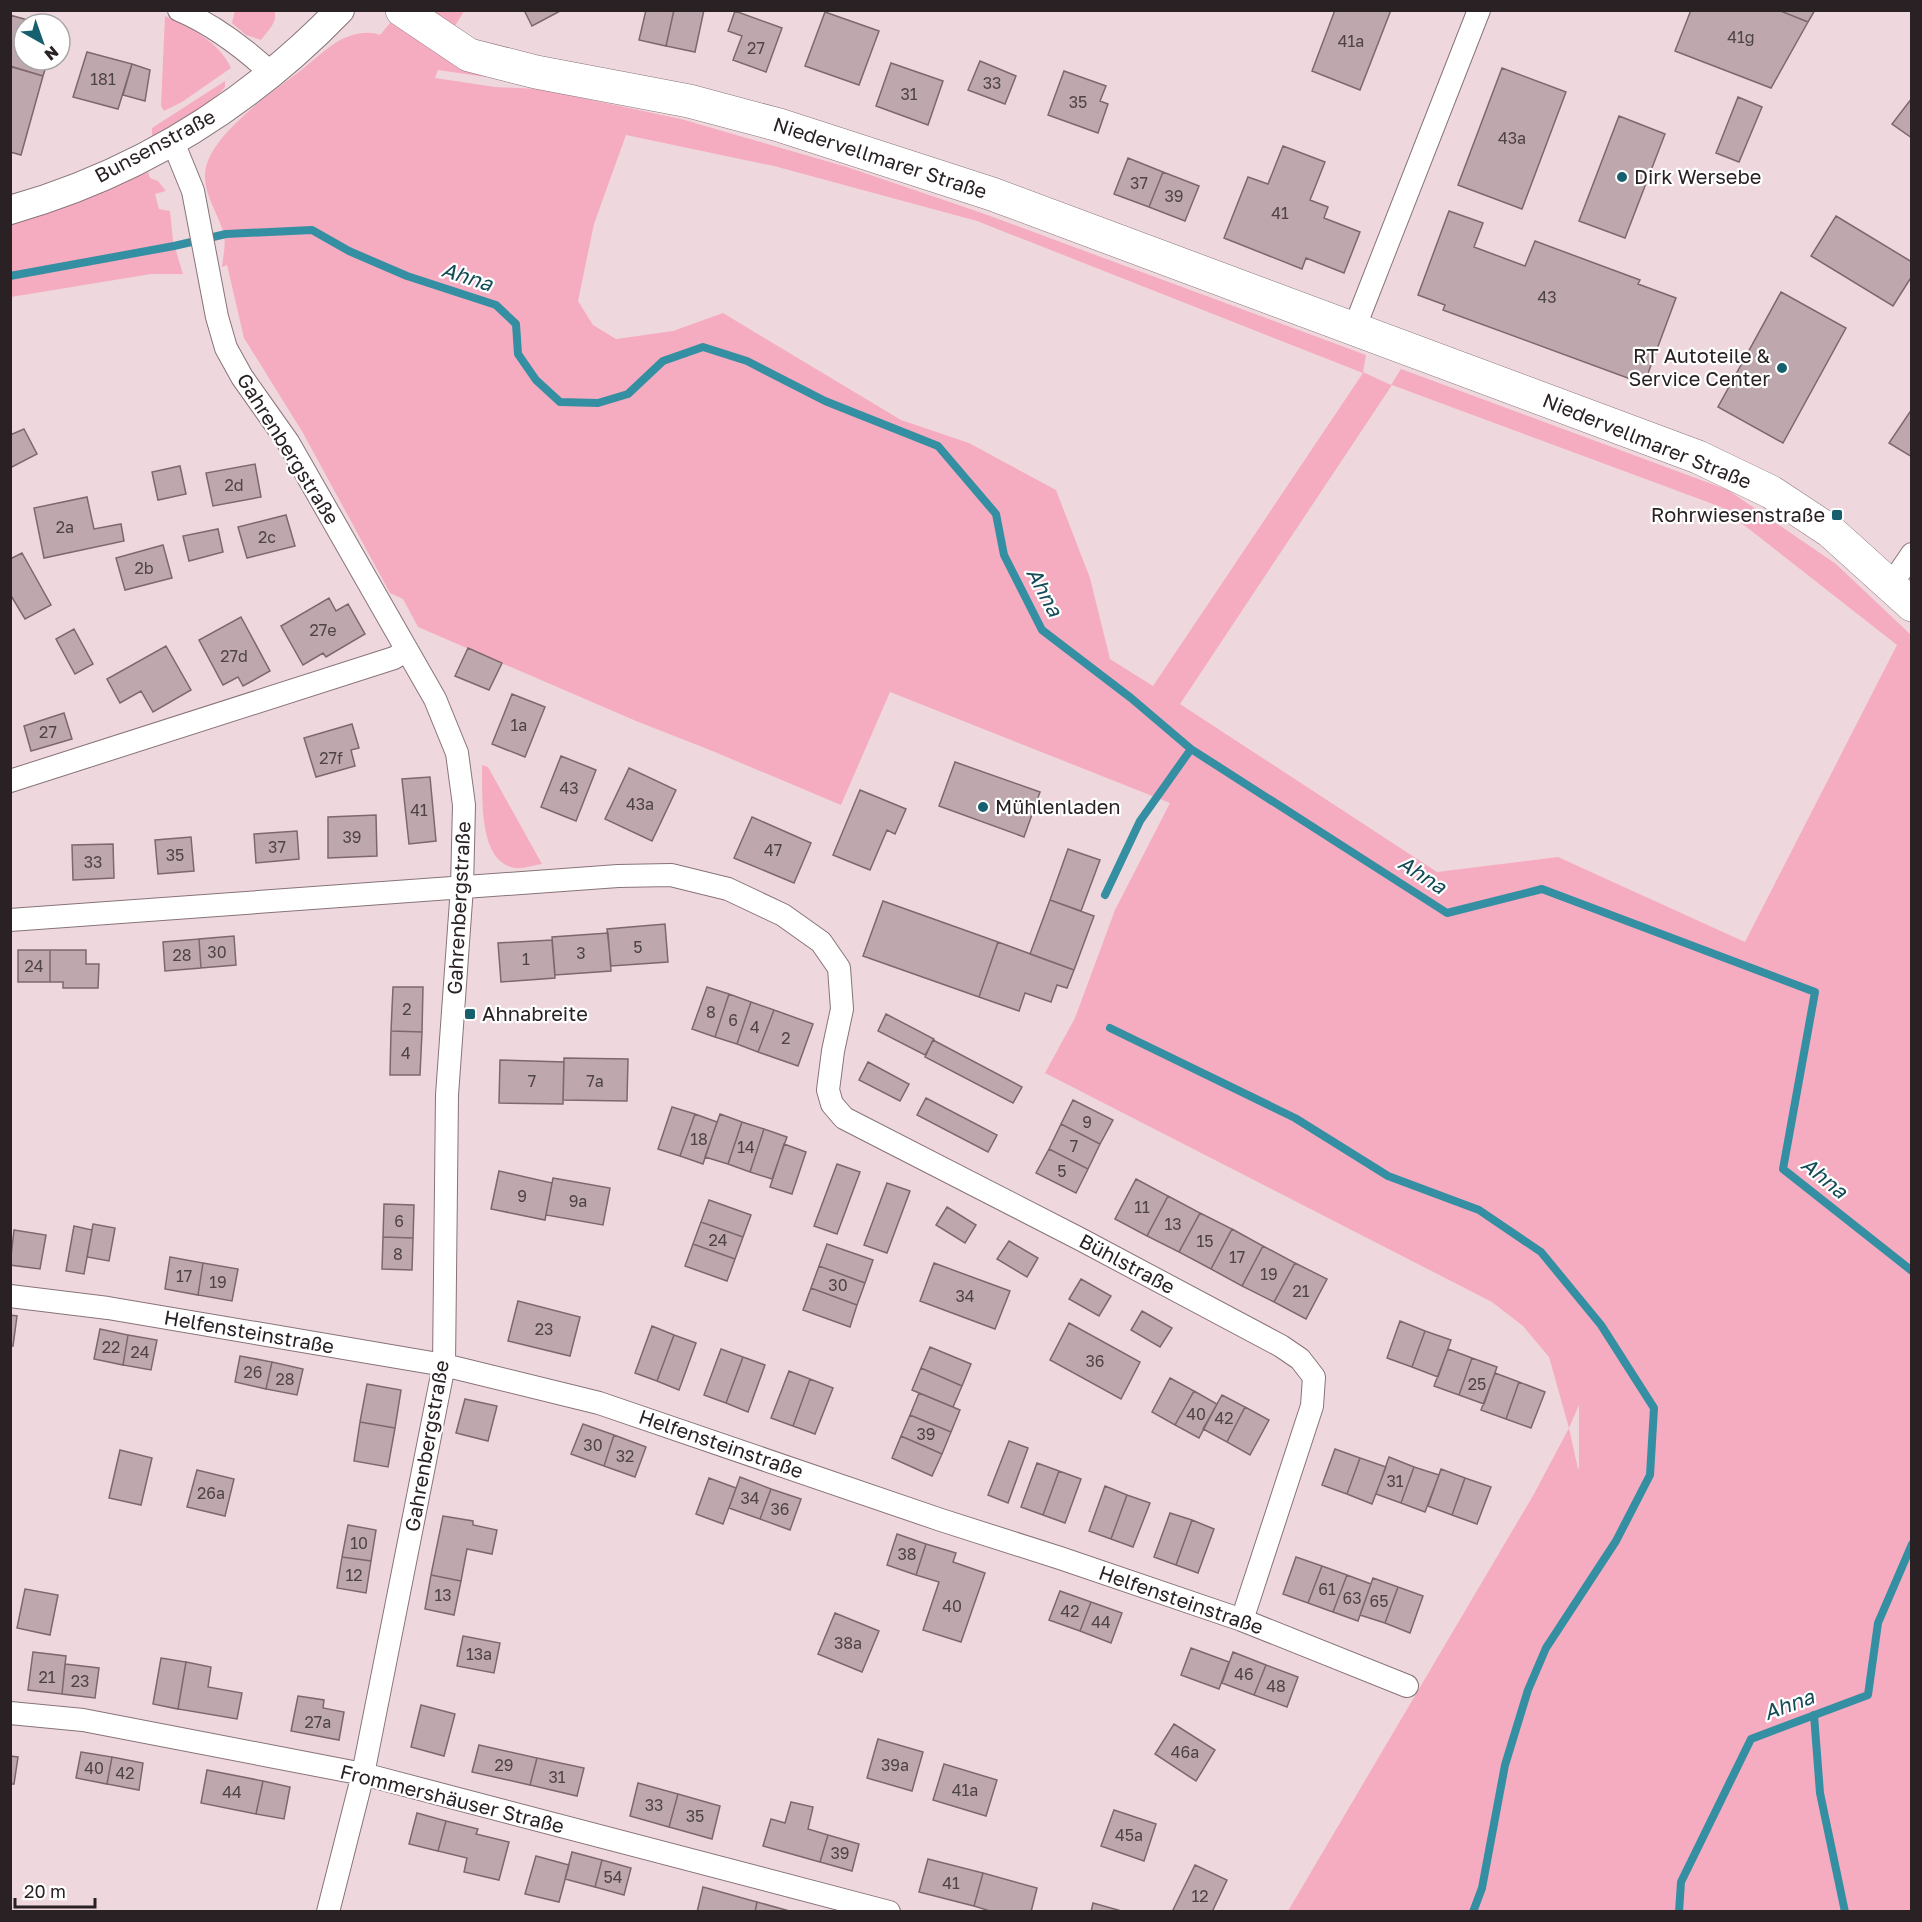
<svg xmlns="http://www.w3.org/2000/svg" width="1922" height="1922" font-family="'Golos Text',sans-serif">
	<rect width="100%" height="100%" fill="#efd8dd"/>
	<path fill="#f5acc0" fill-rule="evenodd" d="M235,11H274C279,21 267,32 261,40L246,35L232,23Z
		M400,11H464L455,26L443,57L490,74L486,77L438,70L435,78L495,87L539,89L681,119L847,167L982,213L1366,355L1363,372L1391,385L1401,369L1728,490L1836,564L1911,635V1911H1288L1534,1494L1569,1428L1549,1357L1523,1326L1492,1302L1045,1073L1075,1018L1115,910L1170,803L890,692L841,805L710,750L636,721L418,627L403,599L390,593L303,433L244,338L227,265L222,267C223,257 226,244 224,235C219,214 204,196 205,174C207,136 273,92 300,71C313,61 326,48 340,40C352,34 367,30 380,35ZM626,135L774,166L977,221L1363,373L1153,686L1110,659L1090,578L1056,490L969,443L901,420L723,313L673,331L616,339L593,325L578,301L594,224ZM1392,385L1721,507L1897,645L1745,942L1558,857L1437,872L1180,704ZM1579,1405V1468L1578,1469L1569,1428Z
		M165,16C190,28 219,41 231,68L182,102L164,111L161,106Z
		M225,81V87C206,110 177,123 152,138V128Z
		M148,172L150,178L158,181L166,191L155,194L159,209L170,211L173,241L183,274H151L11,297V223L49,213Z
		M482,765L488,767L542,864C534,865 523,869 515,868C477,862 483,793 482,765Z"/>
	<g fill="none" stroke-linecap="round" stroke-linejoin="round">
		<path stroke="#358fa2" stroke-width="8" d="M10,276L174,246L226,234L312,230L349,251L407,276L496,305L516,324L518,354L536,380L560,402L598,403L628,394L663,361L703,347L747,361L825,401L938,446L996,514L1004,555L1042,630L1131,698L1191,749L1447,913L1542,889L1815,992L1783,1169L1912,1271
			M1105,895L1140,821L1191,749
			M1110,1028L1295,1118L1388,1176L1479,1210L1541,1252L1601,1325L1654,1408L1650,1475L1616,1541L1546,1648L1528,1690L1505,1765L1482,1888L1473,1912
			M1814,1715L1820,1793L1845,1912
			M1679,1912L1681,1882L1751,1739L1868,1695L1878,1623L1912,1544"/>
	</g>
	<path fill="#bea8ad" stroke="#7c686d" stroke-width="1.5" d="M524,10H562L532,26Z
		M646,10H674L666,46L639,40Z
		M674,10H704L695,52L666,46Z
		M1335,10H1391L1360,90L1312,71Z
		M1691,10H1778L1808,22L1771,88L1675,51Z
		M1778,10H1815L1808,22Z
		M735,11L782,28L766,72L733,60L742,36L728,31Z
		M825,12L879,31L859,85L805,66Z
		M10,15L42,24H24V60H48L43,76L10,66Z
		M87,52L132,64L118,109L73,97Z
		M980,61L1016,76L1005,104L968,90Z
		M891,63L943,81L928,125L876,106Z
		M132,64L150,70L145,101L123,95Z
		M12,67L43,76L21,155L10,152V73Z
		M1502,68L1566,92L1522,209L1458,185Z
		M1064,71L1106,86L1100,101L1108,104L1098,133L1048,115Z
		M1738,97L1762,107L1739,162L1716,153Z
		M1912,98V138L1892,124Z
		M1619,116L1665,134L1625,238L1579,221Z
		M1283,146L1325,162L1310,200L1328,207L1324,218L1360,232L1344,273L1306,258L1302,269L1224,238L1248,177L1268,184Z
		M1128,158L1163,172L1149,207L1114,194Z
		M1163,172L1199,186L1185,221L1149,207Z
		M1449,211L1483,223L1474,247L1525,266L1535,241L1640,280L1638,284L1676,298L1644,384L1443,310L1445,305L1418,295Z
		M1836,216L1912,262V276L1893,306L1811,256Z
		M1781,292L1846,328L1783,443L1718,407Z
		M1912,409V457L1889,443Z
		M24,429L37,454L10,468V435Z
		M255,464L261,497L213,506L206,473Z
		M180,466L186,494L158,500L152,472Z
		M87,497L94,529L121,524L124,541L44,558L34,508Z
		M286,515L295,546L247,558L238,527Z
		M218,529L223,552L189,561L183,536Z
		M163,545L172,578L125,590L116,558Z
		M22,553L51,605L25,619L10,594V559Z
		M329,598L336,611L348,604L365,634L326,657L323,653L303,665L281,626Z
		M241,617L270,671L243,686L238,677L223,685L199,640Z
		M74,629L93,664L75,674L56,639Z
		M166,646L191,690L153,712L141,691L120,703L107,679Z
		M468,648L502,663L489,690L455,676Z
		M512,694L545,707L525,757L492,744Z
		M64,713L72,739L31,751L24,726Z
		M352,724L359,748L351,750L355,766L316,777L304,738Z
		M561,756L596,770L576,821L541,807Z
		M955,762L1040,792L1024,837L939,806Z
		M629,768L676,790L652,841L605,819Z
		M430,777L436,841L409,844L402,779Z
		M860,790L906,809L895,834L887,830L870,870L833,855Z
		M376,815L377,856L328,858V817Z
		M752,817L811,843L794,883L734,858Z
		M297,831L299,859L256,863L254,834Z
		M191,837L194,871L158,874L155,840Z
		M113,844L114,878L73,880L72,845Z
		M1068,849L1100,860L1081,911L1050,900Z
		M1050,900L1094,916L1074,970L1030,954Z
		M883,901L998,942L979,997L863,956Z
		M665,924L668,962L611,966L607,929Z
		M608,933L611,971L555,975L552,937Z
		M234,936L236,965L201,968L199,939Z
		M199,939L201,968L165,971L163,942Z
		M552,940L555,978L501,982L498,943Z
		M998,942L1074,970L1067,988L1057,985L1051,1002L1025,993L1019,1011L979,997Z
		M18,950H50V982H18Z
		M50,950H86V964H99L98,988H63V982H50Z
		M393,987H423L422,1032L391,1031Z
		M707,987L729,994L715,1037L692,1029Z
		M729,994L751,1002L737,1044L715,1037Z
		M751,1002L774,1010L758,1052L737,1044Z
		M774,1010L813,1024L798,1066L758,1052Z
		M886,1014L934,1039L925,1055L878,1031Z
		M391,1031L422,1032L420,1075H390Z
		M933,1040L1022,1087L1013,1103L925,1057Z
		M564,1058L628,1059L627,1101L563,1100Z
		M500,1060L564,1062L563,1104L499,1103Z
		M868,1062L909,1084L900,1101L859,1080Z
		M926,1098L997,1135L988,1152L917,1115Z
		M1073,1100L1113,1120L1100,1144L1061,1124Z
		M672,1107L695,1114L680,1156L658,1149Z
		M695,1114L717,1122L703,1164L680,1156Z
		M720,1114L742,1122L728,1164L705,1157Z
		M742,1122L764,1129L750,1172L728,1164Z
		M1061,1124L1100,1144L1088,1169L1049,1149Z
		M764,1129L787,1137L772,1179L750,1172Z
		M784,1144L806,1152L792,1194L770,1187Z
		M1049,1149L1088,1169L1076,1193L1036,1173Z
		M837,1164L860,1172L837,1234L814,1226Z
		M499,1171L552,1183L545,1220L491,1209Z
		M553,1178L610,1188L603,1225L546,1215Z
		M1136,1179L1168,1196L1147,1236L1115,1219Z
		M887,1183L910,1191L887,1253L864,1245Z
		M1168,1196L1200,1213L1179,1252L1147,1236Z
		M709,1200L751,1215L743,1237L701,1222Z
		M384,1204L414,1205L413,1238L383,1237Z
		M947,1207L976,1225L965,1243L936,1225Z
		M1200,1213L1232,1229L1211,1269L1179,1252Z
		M701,1222L743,1237L735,1259L693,1244Z
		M93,1224L115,1228L109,1261L87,1257Z
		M74,1226L92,1230L84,1274L66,1271Z
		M1232,1229L1263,1246L1242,1286L1211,1269Z
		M14,1230L46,1235L40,1269L10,1265Z
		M383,1237L413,1238L412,1270L382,1269Z
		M1009,1241L1038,1258L1027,1277L997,1259Z
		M693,1244L735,1259L727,1281L685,1266Z
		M827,1244L873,1260L865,1283L819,1266Z
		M1263,1246L1295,1263L1274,1302L1242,1286Z
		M170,1257L203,1263L198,1295L165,1289Z
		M203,1263L238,1269L232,1301L198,1295Z
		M934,1263L1010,1291L995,1329L920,1301Z
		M1295,1263L1327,1279L1306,1319L1274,1302Z
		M819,1266L865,1283L857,1305L811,1288Z
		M1081,1279L1111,1296L1099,1316L1069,1299Z
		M811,1288L857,1305L850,1327L803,1310Z
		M518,1301L580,1317L570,1356L508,1341Z
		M1142,1311L1172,1328L1160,1347L1131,1330Z
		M10,1315L17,1316L13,1346H10Z
		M1400,1321L1425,1331L1412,1367L1387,1358Z
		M1069,1323L1140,1362L1121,1399L1050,1360Z
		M652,1326L674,1335L657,1381L635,1373Z
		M100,1329L128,1335L123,1365L94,1359Z
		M1425,1331L1451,1340L1438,1377L1412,1367Z
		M128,1335L157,1340L151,1370L123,1365Z
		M674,1335L696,1343L679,1390L657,1381Z
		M930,1347L971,1364L962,1386L921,1368Z
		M721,1349L743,1357L726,1403L704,1395Z
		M1448,1349L1472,1358L1459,1395L1434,1386Z
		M240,1356L272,1362L266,1389L235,1382Z
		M743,1357L765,1365L748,1412L726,1403Z
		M1472,1358L1497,1367L1484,1404L1459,1395Z
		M272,1362L303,1369L297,1395L266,1389Z
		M921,1368L962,1386L953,1407L912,1390Z
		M789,1371L810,1379L793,1426L771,1418Z
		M1495,1373L1519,1382L1506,1419L1481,1410Z
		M1170,1378L1194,1391L1175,1425L1152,1412Z
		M810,1379L833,1388L815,1434L793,1426Z
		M1519,1382L1545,1392L1531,1428L1506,1419Z
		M367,1384L401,1390L395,1428L360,1422Z
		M1194,1391L1217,1404L1199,1438L1175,1425Z
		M919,1393L960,1410L951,1432L910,1415Z
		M1222,1395L1245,1407L1227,1442L1203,1429Z
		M465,1399L497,1406L488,1441L456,1433Z
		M1245,1407L1269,1420L1250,1455L1227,1442Z
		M910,1415L951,1432L942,1454L901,1436Z
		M360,1422L395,1428L388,1467L354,1461Z
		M583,1424L614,1435L604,1466L571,1454Z
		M614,1435L646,1447L635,1477L604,1466Z
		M901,1436L942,1454L932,1476L892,1458Z
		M1009,1441L1028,1448L1008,1503L988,1495Z
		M1335,1449L1360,1458L1347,1494L1322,1485Z
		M120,1450L152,1458L141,1505L109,1498Z
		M1389,1457L1414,1467L1401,1503L1376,1494Z
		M1360,1458L1386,1467L1372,1504L1347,1494Z
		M1037,1463L1059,1471L1043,1515L1021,1507Z
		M1414,1467L1439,1475L1425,1512L1401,1503Z
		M1441,1469L1465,1478L1452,1515L1428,1506Z
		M197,1470L234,1479L225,1516L187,1507Z
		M1059,1471L1081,1479L1065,1523L1043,1515Z
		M740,1477L771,1489L760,1519L729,1508Z
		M709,1478L736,1488L723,1524L696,1514Z
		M1465,1478L1491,1487L1477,1524L1452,1515Z
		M1105,1486L1127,1495L1111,1539L1089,1531Z
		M771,1489L801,1499L790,1530L760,1519Z
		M1127,1495L1150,1503L1133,1547L1111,1539Z
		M1170,1513L1192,1520L1176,1565L1154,1557Z
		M443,1516L473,1521V1525L497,1530L492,1554L467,1549L461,1581L431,1575Z
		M1192,1520L1214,1529L1198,1573L1176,1565Z
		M348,1525L376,1530L371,1561L342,1557Z
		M897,1534L926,1544L916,1575L887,1565Z
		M926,1544L956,1553L953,1562L985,1573L961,1642L923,1630L939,1582L916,1575Z
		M342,1557L371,1561L366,1593L337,1588Z
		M1296,1557L1322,1566L1308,1603L1283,1594Z
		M1322,1566L1347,1575L1333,1612L1308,1603Z
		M431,1575L461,1581L454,1615L425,1609Z
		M1347,1575L1371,1584L1358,1621L1333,1612Z
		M1373,1578L1398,1587L1385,1623L1360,1615Z
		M1398,1587L1423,1596L1410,1633L1385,1623Z
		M25,1589L58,1595L50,1635L17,1628Z
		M1060,1591L1091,1602L1080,1631L1049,1620Z
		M1091,1602L1122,1613L1111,1643L1080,1631Z
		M835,1613L879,1631L862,1672L818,1654Z
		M463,1636L500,1643L494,1673L457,1666Z
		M1191,1648L1229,1662L1219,1689L1181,1675Z
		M33,1652L66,1656L62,1694L28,1690Z
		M1233,1652L1266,1665L1254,1695L1222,1683Z
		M161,1658L186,1662L178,1709L153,1704Z
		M186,1662L211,1667L208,1687L242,1693L237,1719L178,1709Z
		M65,1664L99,1668L95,1698L62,1694Z
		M1266,1665L1298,1677L1287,1707L1254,1695Z
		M298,1696L324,1700L323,1708L344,1712L339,1740L291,1731Z
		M421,1705L455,1714L444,1756L411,1747Z
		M1174,1724L1215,1750L1196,1781L1155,1754Z
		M878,1739L923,1752L912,1791L867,1778Z
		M479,1745L537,1758L530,1785L472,1772Z
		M81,1752L112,1757L107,1784L76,1778Z
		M10,1756L18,1757L14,1784H10Z
		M112,1757L143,1763L139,1790L107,1784Z
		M537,1758L584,1768L577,1796L530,1785Z
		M944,1764L997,1780L986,1816L933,1800Z
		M207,1770L263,1781L256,1814L201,1803Z
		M263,1781L290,1787L284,1819L256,1814Z
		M638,1783L678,1794L669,1827L630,1816Z
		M678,1794L720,1806L712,1839L669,1827Z
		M791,1802L813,1807L808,1829L828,1835L820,1862L763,1846L771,1819L785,1823Z
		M1114,1810L1156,1824L1144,1861L1101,1846Z
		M417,1813L446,1821L438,1851L409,1844Z
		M446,1821L478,1829L476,1834L509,1842L499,1880L464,1872L467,1858L438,1851Z
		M828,1835L859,1844L852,1871L820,1862Z
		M572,1852L602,1860L595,1887L565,1879Z
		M536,1856L569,1865L559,1902L525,1894Z
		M928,1859L983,1873L974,1906L919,1892Z
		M602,1860L631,1868L624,1895L595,1887Z
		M1195,1865L1227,1880L1212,1912H1172Z
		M983,1873L1037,1888L1031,1912H993L974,1906Z
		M703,1887L757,1902L755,1912H697Z
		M757,1902L793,1912H755Z
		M1093,1903L1125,1912H1091Z"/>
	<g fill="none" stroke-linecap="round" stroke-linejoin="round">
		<defs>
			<path id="minor" d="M179,10C214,25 244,48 271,73
				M173,142L193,191L217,317L226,348L242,377L288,442L435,699L457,753L464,805L462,887L447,1095L444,1365L363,1774L328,1912
				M1354,329L1479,10
				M1891,585L1912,554
				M10,781L394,658L407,650
				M10,920L618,876L671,875L728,889L783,915L821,942L839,968L842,1009L833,1051L828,1090L832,1104L844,1118L1080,1239L1281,1346L1300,1359L1314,1377L1312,1406L1242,1620
				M10,1296L108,1308L444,1365L599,1403L941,1520L1060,1558L1242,1620L1407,1686
				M10,1713L83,1720L363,1774L889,1912"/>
			<path id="tertiary" d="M10,210C137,174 248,105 340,10"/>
			<path id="secondary" d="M402,10L469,55L536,72L689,101L779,125L992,194L1698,457L1771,492L1830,531L1912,605"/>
		</defs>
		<use href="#minor" stroke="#877378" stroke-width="24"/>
		<use href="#tertiary" stroke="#877378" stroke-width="30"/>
		<use href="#secondary" stroke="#877378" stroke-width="34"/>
		<use href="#minor" stroke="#fff" stroke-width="22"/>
		<use href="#tertiary" stroke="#fff" stroke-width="28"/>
		<use href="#secondary" stroke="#fff" stroke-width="33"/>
	</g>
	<g fill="#165f6e" stroke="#fff" stroke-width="2">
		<circle cx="1622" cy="177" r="6"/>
		<circle cx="1782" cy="368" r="6"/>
		<rect x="1831" y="509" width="12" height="12" rx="3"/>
		<circle cx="983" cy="807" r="6"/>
		<rect x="464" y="1008" width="12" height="12" rx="3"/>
	</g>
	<g text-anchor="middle" stroke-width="4.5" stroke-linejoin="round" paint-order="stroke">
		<g font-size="16" fill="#4e4346">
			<text x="1741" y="43">41g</text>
			<text x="1351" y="47">41a</text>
			<text x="756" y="54">27</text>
			<text x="103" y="85">181</text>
			<text x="992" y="89">33</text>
			<text x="909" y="100">31</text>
			<text x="1078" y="108">35</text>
			<text x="1512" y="144">43a</text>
			<text x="1139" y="189">37</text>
			<text x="1174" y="202">39</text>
			<text x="1280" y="219">41</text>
			<text x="1547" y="303">43</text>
			<text x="234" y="491">2d</text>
			<text x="65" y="533">2a</text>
			<text x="267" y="543">2c</text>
			<text x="144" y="574">2b</text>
			<text x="323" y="636">27e</text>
			<text x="234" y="662">27d</text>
			<text x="519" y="731">1a</text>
			<text x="48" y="738">27</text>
			<text x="331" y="764">27f</text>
			<text x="569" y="794">43</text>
			<text x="640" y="810">43a</text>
			<text x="419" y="816">41</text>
			<text x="352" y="843">39</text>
			<text x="277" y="853">37</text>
			<text x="773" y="856">47</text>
			<text x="175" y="861">35</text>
			<text x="93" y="868">33</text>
			<text x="638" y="953">5</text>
			<text x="217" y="958">30</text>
			<text x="581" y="959">3</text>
			<text x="182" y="961">28</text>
			<text x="526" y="965">1</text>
			<text x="34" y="972">24</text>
			<text x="407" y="1015">2</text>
			<text x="711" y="1018">8</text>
			<text x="733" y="1026">6</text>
			<text x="755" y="1033">4</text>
			<text x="786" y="1044">2</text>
			<text x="406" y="1059">4</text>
			<text x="532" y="1087">7</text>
			<text x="595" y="1087">7a</text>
			<text x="1087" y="1128">9</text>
			<text x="699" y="1145">18</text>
			<text x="1074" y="1152">7</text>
			<text x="746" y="1153">14</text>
			<text x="1062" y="1177">5</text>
			<text x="522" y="1202">9</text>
			<text x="578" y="1207">9a</text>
			<text x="1142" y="1213">11</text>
			<text x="399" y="1227">6</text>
			<text x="1173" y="1230">13</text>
			<text x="718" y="1246">24</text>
			<text x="1205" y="1247">15</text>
			<text x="398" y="1260">8</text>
			<text x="1237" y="1263">17</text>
			<text x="1269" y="1280">19</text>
			<text x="184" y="1282">17</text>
			<text x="218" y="1288">19</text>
			<text x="838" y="1291">30</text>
			<text x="1301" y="1297">21</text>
			<text x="965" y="1302">34</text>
			<text x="544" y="1335">23</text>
			<text x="111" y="1353">22</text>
			<text x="140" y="1358">24</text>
			<text x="1095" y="1367">36</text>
			<text x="253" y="1378">26</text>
			<text x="285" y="1385">28</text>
			<text x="1477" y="1390">25</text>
			<text x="1196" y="1420">40</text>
			<text x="1224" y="1424">42</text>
			<text x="926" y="1440">39</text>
			<text x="593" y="1451">30</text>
			<text x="625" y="1462">32</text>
			<text x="1395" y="1487">31</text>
			<text x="211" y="1499">26a</text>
			<text x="750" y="1504">34</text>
			<text x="780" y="1515">36</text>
			<text x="359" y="1549">10</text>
			<text x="907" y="1560">38</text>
			<text x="354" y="1581">12</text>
			<text x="1327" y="1595">61</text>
			<text x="443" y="1601">13</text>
			<text x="1352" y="1604">63</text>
			<text x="1379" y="1607">65</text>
			<text x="952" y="1612">40</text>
			<text x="1070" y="1617">42</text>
			<text x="1101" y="1628">44</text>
			<text x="848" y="1649">38a</text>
			<text x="479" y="1660">13a</text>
			<text x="1244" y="1680">46</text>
			<text x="47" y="1683">21</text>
			<text x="80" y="1687">23</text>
			<text x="1276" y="1692">48</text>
			<text x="318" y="1728">27a</text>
			<text x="1185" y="1758">46a</text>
			<text x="504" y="1771">29</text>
			<text x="895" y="1771">39a</text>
			<text x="94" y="1774">40</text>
			<text x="125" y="1779">42</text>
			<text x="557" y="1783">31</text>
			<text x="965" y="1796">41a</text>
			<text x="232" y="1798">44</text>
			<text x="654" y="1811">33</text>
			<text x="695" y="1822">35</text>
			<text x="1129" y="1841">45a</text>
			<text x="840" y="1859">39</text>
			<text x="613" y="1883">54</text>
			<text x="951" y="1889">41</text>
			<text x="1200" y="1902">12</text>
		</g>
		<g font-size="20" fill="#292123" stroke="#fff">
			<text transform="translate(155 146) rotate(-28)" y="7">Bunsenstraße</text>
			<text transform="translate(880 158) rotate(18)" y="7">Niedervellmarer Straße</text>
			<text transform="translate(1647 441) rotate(22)" y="7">Niedervellmarer Straße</text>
			<text transform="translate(288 449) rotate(58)" y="7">Gahrenbergstraße</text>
			<text transform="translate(459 908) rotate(-87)" y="7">Gahrenbergstraße</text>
			<text transform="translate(1127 1264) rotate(28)" y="7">Bühlstraße</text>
			<text transform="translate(249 1332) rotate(10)" y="7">Helfensteinstraße</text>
			<text transform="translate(721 1444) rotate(19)" y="7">Helfensteinstraße</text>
			<text transform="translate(427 1446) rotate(-80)" y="7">Gahrenbergstraße</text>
			<text transform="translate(1181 1600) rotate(19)" y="7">Helfensteinstraße</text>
			<text transform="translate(452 1799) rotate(14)" y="7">Frommershäuser Straße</text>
		</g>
		<g font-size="20" fill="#292123" stroke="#fff" text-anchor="start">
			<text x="1634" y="184">Dirk Wersebe</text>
			<text x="1770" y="363" text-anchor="end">RT Autoteile &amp;<tspan x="1770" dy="23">Service Center</tspan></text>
			<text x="1825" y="522" text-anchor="end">Rohrwiesenstraße</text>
			<text x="995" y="814">Mühlenladen</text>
			<text x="482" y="1021">Ahnabreite</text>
		</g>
		<g font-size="21" font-style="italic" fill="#134b56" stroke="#fff">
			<text transform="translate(467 277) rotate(18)" y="7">Ahna</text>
			<text transform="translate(1044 592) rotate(62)" y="7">Ahna</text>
			<text transform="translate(1422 875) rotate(33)" y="7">Ahna</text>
			<text transform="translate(1824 1178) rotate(39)" y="7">Ahna</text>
			<text transform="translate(1789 1705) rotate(-20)" y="7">Ahna</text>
		</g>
	</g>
	<rect width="1922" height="1922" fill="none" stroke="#292123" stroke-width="24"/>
	<g transform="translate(42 42) rotate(140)"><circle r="28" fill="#ffffff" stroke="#a9a6a7" stroke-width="1.5"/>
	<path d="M0-4.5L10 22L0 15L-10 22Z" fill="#165f6e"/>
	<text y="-9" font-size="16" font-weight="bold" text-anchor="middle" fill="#292123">N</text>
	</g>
	<path d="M15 1898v9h80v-9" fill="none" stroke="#292123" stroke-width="3"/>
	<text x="24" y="1898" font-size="18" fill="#292123" stroke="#ffffff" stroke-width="4.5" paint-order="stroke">20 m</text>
</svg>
